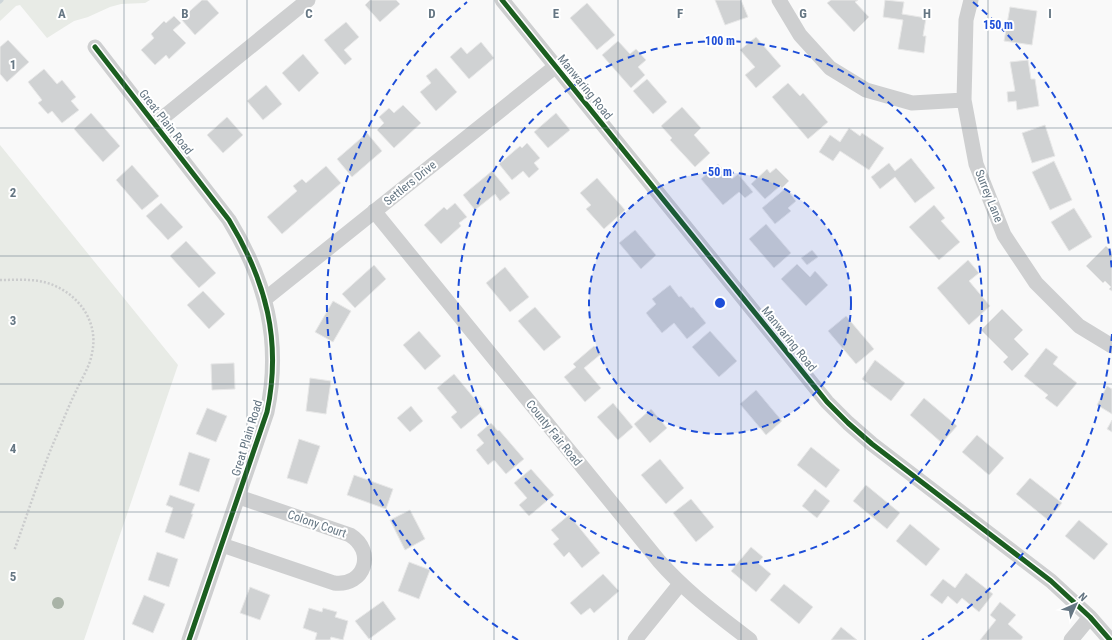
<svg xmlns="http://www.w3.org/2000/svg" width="1112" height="640" font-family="'Roboto Condensed',sans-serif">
	<rect width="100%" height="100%" fill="#f9f9f9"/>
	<path fill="#e8ebe6" d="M0,0H150L145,3L121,4L110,7L88,17L74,21L47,38L20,5L16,6L0,21Z
		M0,145L178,365L84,640H0Z"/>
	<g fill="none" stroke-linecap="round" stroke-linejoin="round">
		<path stroke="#ced6d9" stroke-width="5" d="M0,1L1,0"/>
	</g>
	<path fill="#d0d2d3" stroke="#e8e8e8" d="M202,0H207L219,13L195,35L181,19Z
		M370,0H396L400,4L380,22L365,5Z
		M715,0H741L748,17L725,25Z
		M831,0H858L855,2L869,17L854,32L827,3Z
		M885,0L904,2L902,14L926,18L923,36H926L924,53L898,49L903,20L883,17Z
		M587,3L615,35L597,50L570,18Z
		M1010,7L1037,11L1032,45L1004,41Z
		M174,16L181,23L173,30L186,43L169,59L166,55L155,65L141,50L154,38L151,34L164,21L166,23Z
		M346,22L359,37L344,50L352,59L345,65L324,40Z
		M756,37L781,66L756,88L745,75L755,67L740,50Z
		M8,40L29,62L7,82L0,74V47Z
		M618,41L630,54L636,49L646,60L638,67L645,75L631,88L602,55Z
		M481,42L494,58L469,79L450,57L461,47L467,54Z
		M303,54L319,73L299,92L282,73Z
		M1028,60L1031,79H1035L1039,106L1017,110L1016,101L1008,102L1007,92L1015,91L1010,62Z
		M436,68L457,92L436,111L420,92L431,83L426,76Z
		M44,69L57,84L62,80L76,97L71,101L79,110L62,123L52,111L48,114L38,103L42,100L28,82Z
		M647,79L667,102L653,114L633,91Z
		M788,83L800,96L803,93L828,122L808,139L772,97Z
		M266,85L282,104L263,120L247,101Z
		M403,105L421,123L394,148L377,130L384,123L379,117L389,108L394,113Z
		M682,107L701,128L694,135L710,153L695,167L670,140L672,138L661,126Z
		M91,113L120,146L103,162L74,129Z
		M556,113L570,130L548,148L534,132Z
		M227,117L243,135L223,153L207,135Z
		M1045,125L1055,156L1032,163L1022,133Z
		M849,128L860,136L862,133L884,148L869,170L840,151L833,161L819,152L830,135L840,142Z
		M367,133L382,151L352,177L337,159Z
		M527,143L540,158L534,163L539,169L529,178L523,171L512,180L499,164L520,146L522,148Z
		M911,158L935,188L915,203L895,177L880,189L871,177L889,163L895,171Z
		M1054,161L1072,200L1050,210L1032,172Z
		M718,164L732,179L738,174L753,192L745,198L739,192L723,205L701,179Z
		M132,165L159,196L142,210L116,180Z
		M326,166L341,183L282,234L267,217L297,191L293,186L302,179L306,183Z
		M776,168L789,181L782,188L780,186L765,199L751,184L767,169L770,173Z
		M492,171L510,193L500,201L495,194L475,210L463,195Z
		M597,178L625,210L604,229L586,209L591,205L580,193Z
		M786,188L796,201L788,208L791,211L775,224L762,208Z
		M161,203L183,227L168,240L146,216Z
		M455,203L467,217L459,223L461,226L441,244L424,225L444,207L447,210Z
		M934,205L945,218L941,221L960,242L939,260L909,227Z
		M1074,208L1092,237L1069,251L1051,222Z
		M766,224L791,253L774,268L749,239Z
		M635,230L656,255L641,269L619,243Z
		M186,241L216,273L199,288L170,256Z
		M1106,246L1112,252V291L1109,289L1111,287L1105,281L1103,283L1086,266Z
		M812,250L818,257L807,265L801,258Z
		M968,260L979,273L969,281L990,306L969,325L937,288Z
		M797,264L810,277L815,271L828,285L806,306L781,279Z
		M374,265L386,279L355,308L342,294Z
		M505,267L529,297L510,312L486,283Z
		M670,285L679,297L681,296L691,308L693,307L706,323L687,339L674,323L662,333L646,313L656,304L652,299Z
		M203,291L225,314L209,329L187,305Z
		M333,301L351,311L333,342L315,332Z
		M535,307L561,337L544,351L518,321Z
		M1002,309L1023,330L1014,339L1029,354L1012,371L1003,362L1008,357L981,330Z
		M846,316L874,349L856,364L828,331Z
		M419,331L441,356L425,370L403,345Z
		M710,331L737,361L719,377L692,347Z
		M594,346L601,354L584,368L601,388L585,402L564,377L576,367L573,364Z
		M1046,348L1058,357L1053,364L1077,383L1057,407L1045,398L1048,395L1024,376Z
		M875,360L905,383L891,401L862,379Z
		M234,363L235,389L212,390L211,364Z
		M454,374L484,410L461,429L451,417L457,412L437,388Z
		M310,378L331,381L326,414L306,411Z
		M1107,386L1112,389V414L1097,405Z
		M756,390L782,421L766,435L740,404Z
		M924,398L957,426L942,443L910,415Z
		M613,403L633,427L618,440L597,417Z
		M411,406L423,421L410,432L397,418Z
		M207,408L227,416L216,442L196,434Z
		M651,409L667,428L650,443L634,424Z
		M1112,420V432L1107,429Z
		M491,423L498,431L499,430L524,459L506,474L494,460L488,465L476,450L484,443L477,435Z
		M977,435L1004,458L989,475L962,452Z
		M299,439L320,446L307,484L287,478Z
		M811,447L840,470L826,488L797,465Z
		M189,452L210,459L199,492L179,485Z
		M660,459L684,488L666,504L641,475Z
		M531,469L554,495L529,516L519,505L527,498L514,483Z
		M354,475L393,489L386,509L347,495Z
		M1030,478L1062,503L1048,520L1016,494Z
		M866,485L900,513L887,529L853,501Z
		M815,489L830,501L817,518L802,506Z
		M170,495L195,504L191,514H193L184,539L165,532L173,508L166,505Z
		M691,499L714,527L696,542L673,513Z
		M410,510L425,539L405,550L390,520Z
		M569,515L600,553L582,568L569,552L564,557L553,544L559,539L551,530Z
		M1079,520L1108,544L1094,560L1065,536Z
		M910,524L940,549L926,566L896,541Z
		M751,547L763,557L758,563L771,574L756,592L731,571Z
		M157,552L178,559L169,587L148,580Z
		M409,562L430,570L419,599L398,591Z
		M966,573L993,594L979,612L962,598L957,604L948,596L942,604L930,595L943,579L955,588Z
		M603,574L619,591L594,613L590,608L581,615L570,603Z
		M784,584L813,607L799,624L770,600Z
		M250,587L270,595L260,620L240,613Z
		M144,595L165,604L153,633L132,624Z
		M383,601L396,619L369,639L355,621Z
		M1000,602L1016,615L1008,624L1023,637L1021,640H980L996,620L990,615Z
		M309,608L322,612L323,608L337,612L335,617L348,621L343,640L331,637L330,640H315L317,633L303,628Z
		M841,627L857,640H831Z"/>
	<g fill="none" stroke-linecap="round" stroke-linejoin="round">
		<path stroke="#cbcccd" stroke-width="2.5" stroke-dasharray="2 2" stroke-linecap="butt" d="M0,280C13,280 27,279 39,281C73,287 100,318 92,353C90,366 82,378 77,389C69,405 63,421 56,437C40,474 28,513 14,551"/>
		<path stroke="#cecfd0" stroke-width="15" d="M502,0L827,402L848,423L872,444L1051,581L1090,617L1110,640
			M779,0L800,35L830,68L866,90L912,103L964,100
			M971,0L966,20L964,100L976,164L1004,235L1036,283L1079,326L1112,346
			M95,47L229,220C266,281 282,341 267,412L189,640
			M155,124L308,0
			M374,211L659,561C686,592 718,615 750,640
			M265,299L556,66
			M222,545L334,583C365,587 376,551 350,535L239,497
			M635,640L680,584
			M1071,640L1090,617"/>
		<defs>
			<path id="cycleway" d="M502,0L827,402L848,423L872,444L1051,581L1090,617L1110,640
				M95,47L229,220C266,281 282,341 267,412L189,640"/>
		</defs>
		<use href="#cycleway" stroke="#fff" stroke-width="8"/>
		<use href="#cycleway" stroke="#1b5e20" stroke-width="5"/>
	</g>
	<circle fill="#a9b3a7" cx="58" cy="603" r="6"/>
	<path fill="none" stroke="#657683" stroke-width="1" stroke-opacity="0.55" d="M124,0V640M247,0V640M371,0V640M494,0V640M618,0V640M741,0V640M865,0V640M988,0V640M0,128H1112M0,256H1112M0,384H1112M0,512H1112"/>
	<circle cx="720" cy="303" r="131" fill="#1d4ed8" fill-opacity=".12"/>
	<g fill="none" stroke="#1d4ed8" stroke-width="2" stroke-dasharray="7 5">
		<circle cx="720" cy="303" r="131"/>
		<circle cx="720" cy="303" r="262"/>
		<path d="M1112 334A393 393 0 0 1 922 640M518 640A393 393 0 0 1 467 2M973 2A393 393 0 0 1 1112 272"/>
	</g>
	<g text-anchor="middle" stroke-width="4" stroke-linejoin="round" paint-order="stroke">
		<g font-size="12" fill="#657683" stroke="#fff">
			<text transform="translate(585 87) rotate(51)" y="4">Manwaring Road</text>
			<text transform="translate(166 122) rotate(52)" y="4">Great Plain Road</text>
			<text transform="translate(410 183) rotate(-39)" y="4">Settlers Drive</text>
			<text transform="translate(989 196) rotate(68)" y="4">Surrey Lane</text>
			<text transform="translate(789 339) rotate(51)" y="4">Manwaring Road</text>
			<text transform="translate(554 433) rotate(51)" y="4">County Fair Road</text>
			<text transform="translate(247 438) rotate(-73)" y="4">Great Plain Road</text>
			<text transform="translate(317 524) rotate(19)" y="4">Colony Court</text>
		</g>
	</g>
	<g font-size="13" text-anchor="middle" font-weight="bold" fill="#657683" stroke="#fff" stroke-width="4" stroke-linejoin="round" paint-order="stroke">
		<text x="62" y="18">A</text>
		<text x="185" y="18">B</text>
		<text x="309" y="18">C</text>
		<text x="432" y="18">D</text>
		<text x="556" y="18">E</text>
		<text x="680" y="18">F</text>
		<text x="803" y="18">G</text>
		<text x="927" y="18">H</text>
		<text x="1050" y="18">I</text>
		<text x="13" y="69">1</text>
		<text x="13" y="197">2</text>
		<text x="13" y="325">3</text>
		<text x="13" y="453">4</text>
		<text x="13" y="581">5</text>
	</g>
	<circle cx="720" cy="303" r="6" fill="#1d4ed8" stroke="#fff" stroke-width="2"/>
	<g font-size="12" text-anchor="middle" font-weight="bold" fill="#1d4ed8" stroke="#fff" stroke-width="4" stroke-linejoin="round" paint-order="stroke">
		<text x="998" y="29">150 m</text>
		<text x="720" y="45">100 m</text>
		<text x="720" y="176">50 m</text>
	</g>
	<g transform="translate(1076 604) rotate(45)" stroke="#ffffff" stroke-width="3" paint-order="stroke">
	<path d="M0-3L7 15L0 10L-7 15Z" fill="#657683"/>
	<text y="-6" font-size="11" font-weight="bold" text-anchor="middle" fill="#657683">N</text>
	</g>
</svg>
